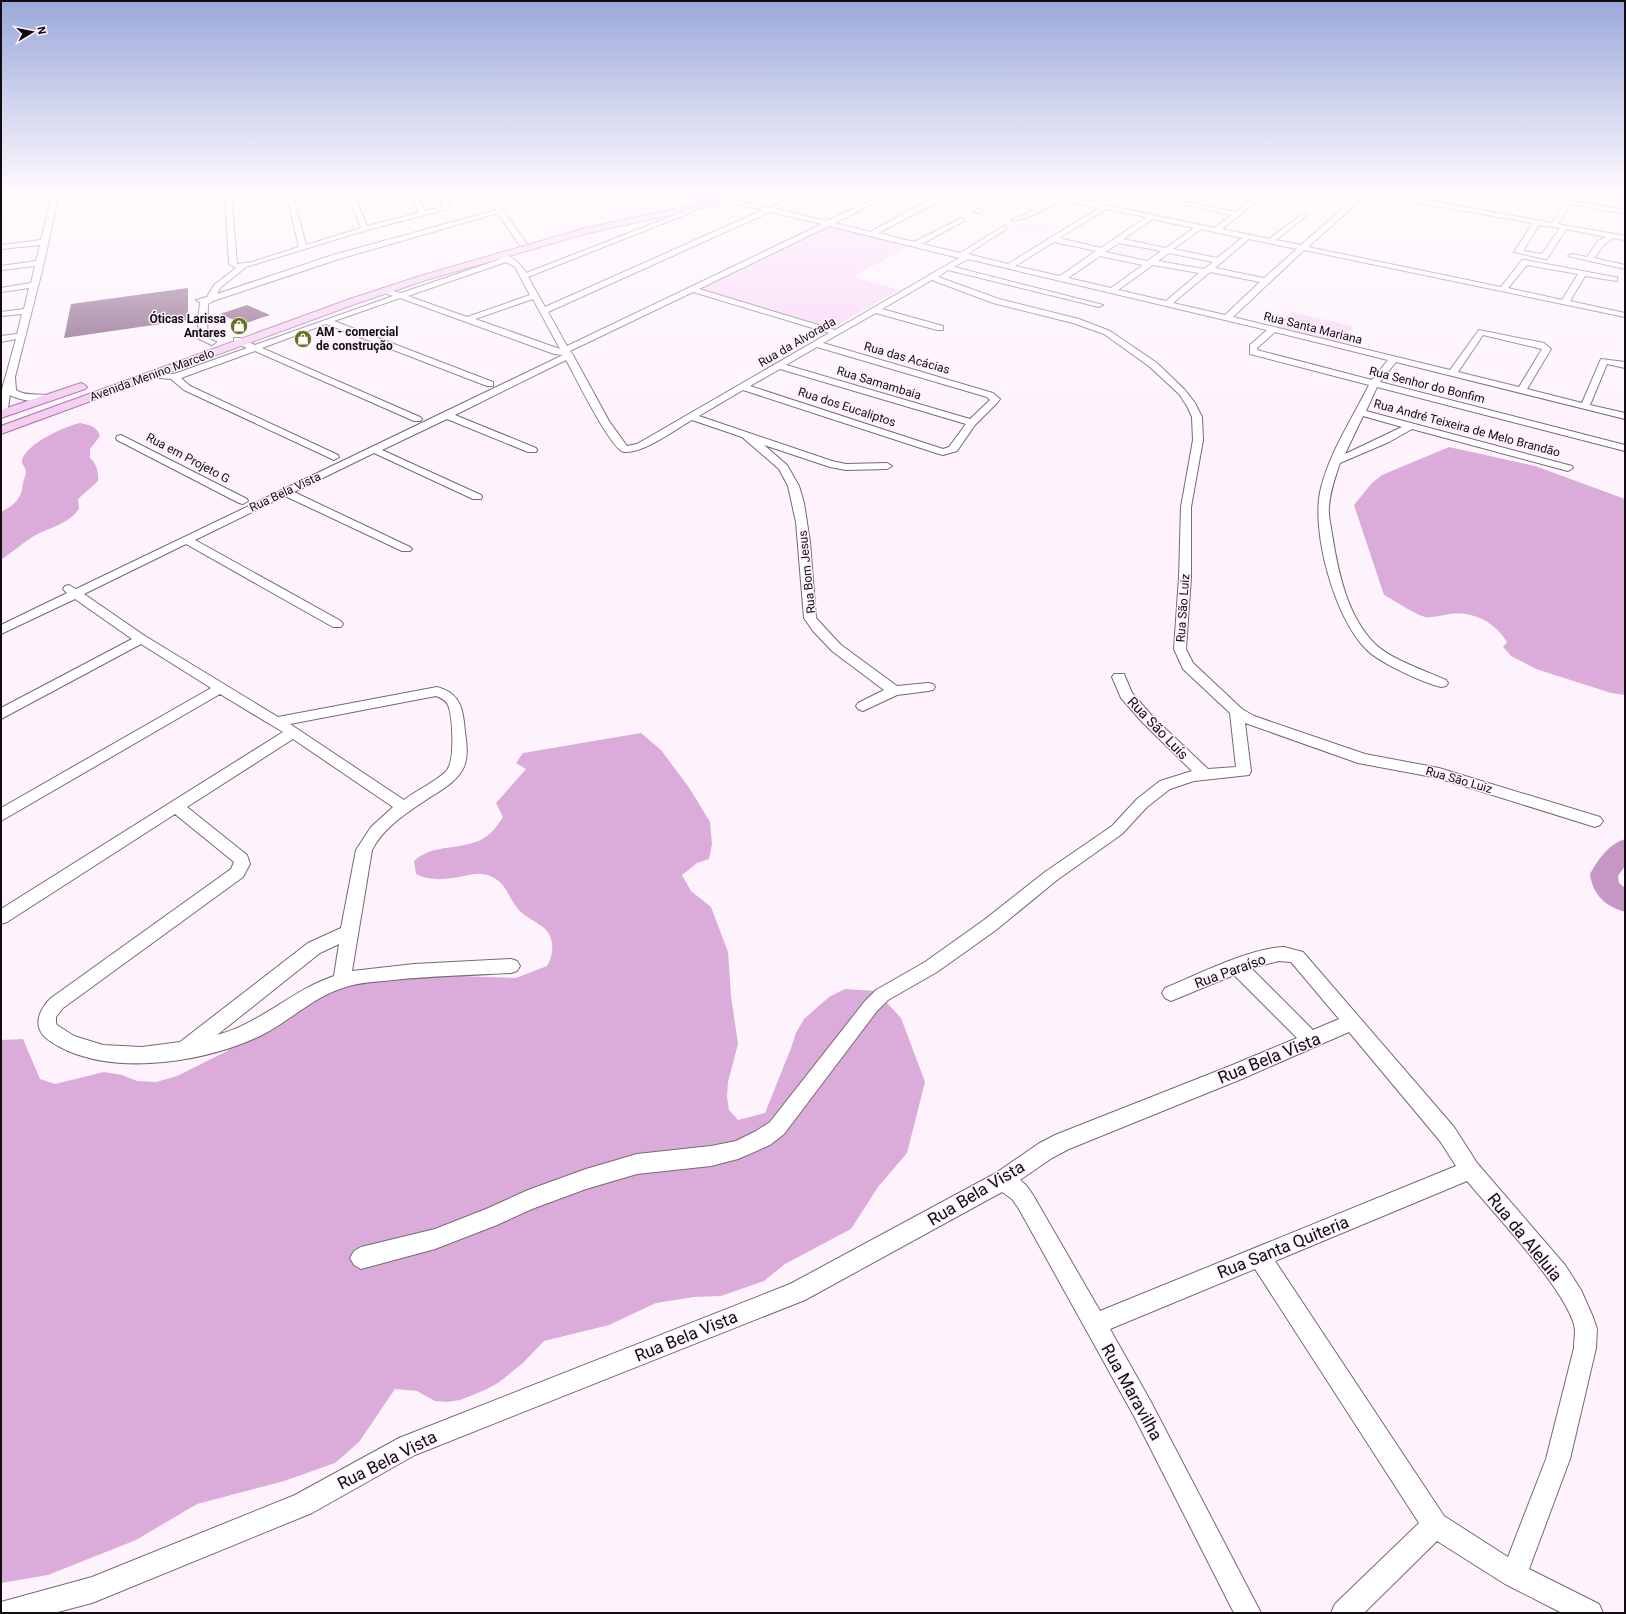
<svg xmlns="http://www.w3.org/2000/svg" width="1626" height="1614" font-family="Roboto,sans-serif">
	<rect width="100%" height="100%" fill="#fef3fd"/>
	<path fill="#fee6fd" d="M1023,220L1058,228L1042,239L1006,231Z
		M1122,242L1156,250L1142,260L1107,252Z"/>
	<path fill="#f9d1f7" d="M825,225L909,246L853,277L899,290L832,328L698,289Z
		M1291,312L1322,319L1305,338L1273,330Z
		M1323,319L1354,327L1338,346L1306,338Z"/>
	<path fill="#dbacd9" d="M80,423C89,425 97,426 100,436L90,449V458C96,463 99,472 98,481L78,499L79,509C67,525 50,527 34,536C23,543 12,552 1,560V512C15,505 22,498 23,483C24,479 26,475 26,471C25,466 21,464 22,460C26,444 65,426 80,423Z
		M1449,447L1535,466L1625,499V695L1611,693L1536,669L1511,656L1503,647L1507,642C1495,622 1473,611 1450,614C1443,615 1432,618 1425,617C1414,614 1394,600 1384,595L1354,505L1372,483L1382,475Z
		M641,733L661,750L690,789L710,822L712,844L709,859L697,863L682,875L691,891L711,907L728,952L731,996L738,1044L728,1082L727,1096L729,1110L738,1120L765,1113L791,1048L796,1033L804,1019L829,997L845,989L876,991L901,1018L925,1082L907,1153L878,1187L851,1229L785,1264L764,1281L721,1296L694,1297L656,1303L609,1325L544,1341L523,1363L498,1383L485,1390L460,1400L447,1402L435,1401L417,1391L395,1389L359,1442L335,1463L284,1481L197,1504L136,1540L48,1575L1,1583V1040L23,1039L40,1079L55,1084L104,1072L122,1075L137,1081L156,1082L177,1076L227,1051L247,1035L303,999L347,986L396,976L431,975L516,978L547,966C555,953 555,934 540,925C532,919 525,917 518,909C506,894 506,878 482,874C476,873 471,875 464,876C449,879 431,882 416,874L414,861C434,842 465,852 487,836C493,832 499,823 503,817L496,803L526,769L516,763L523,753Z"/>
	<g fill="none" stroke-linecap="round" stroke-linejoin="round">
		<path fill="#c697c4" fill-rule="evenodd" d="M1625,839V866L1618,876L1619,883L1625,888V912C1606,906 1593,896 1590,874C1598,859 1609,844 1625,839Z"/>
	</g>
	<path fill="#825781" d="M188,288V320L64,338L71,304Z
		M247,305L270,315L243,324L220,314Z"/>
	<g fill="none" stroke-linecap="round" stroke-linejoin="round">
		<defs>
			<path id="minor" d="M53,192H59L44,263L15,377L16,390C27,398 46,391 53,398C45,405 18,400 10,395L7,414L2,417L1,393L16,339L1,342V336L17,334L22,314L1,316V312L24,309L29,288L1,292V288L31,283L35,266L1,270V266L36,261L40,245L1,249V245L41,240Z
				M225,192H231L237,264L252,262L299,247L286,192H292L306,245L361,228L347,192H353L367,226L419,213L410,192H416L425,211L443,207L438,192H444L450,206L448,209L367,230L246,267L220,288L217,294L333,255L496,210L484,192H490L527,244L520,246L498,213L339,259L213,301L208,304L207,338L216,342L212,345L199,339L198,323L200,302L196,300L207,297L214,285L236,268L229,264Z
				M691,192H703L769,208L803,192H812L776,209L827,221L889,192H897L835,223L870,232L944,192H952L932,205L878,233L914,242L962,218L964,219V221L922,244L960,253L1004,226L1006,227V229L968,254L1008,264L1099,208L1061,200L1029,217L1012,221V219L1025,215L1054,198L1030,192H1043L1215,228L1231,215L1173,202L1176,200L1236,212L1251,200L1213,192H1228L1255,197L1262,192H1269L1222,229L1269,239L1304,213L1307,215L1306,216L1276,240L1301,245L1361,192H1380L1552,223L1573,192H1579L1573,201L1625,210V214L1571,204L1558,224L1625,236V240L1613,238L1604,245L1594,258L1625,265V269L1568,256L1572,254L1587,257L1598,241L1606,237L1566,229L1547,259H1544L1514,252L1533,223L1367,194L1308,247L1501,287L1522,260H1525L1614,277H1617V281L1585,276L1570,301L1625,313V317L1304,250L1233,317L1450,370L1479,330L1544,343L1551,349L1527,389L1582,403L1601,359L1625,362V368L1607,364L1590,405L1625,413V419L1396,362L1380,382L1625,445V451L1377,387L1366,411L1572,466L1573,468L1568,471L1412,429L1389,442L1340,463C1335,478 1330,491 1329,507C1328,516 1331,526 1332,534C1338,572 1347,616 1375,644C1392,660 1424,670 1446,680L1448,683L1446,686L1441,687C1423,683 1378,662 1366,649C1335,619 1310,530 1321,488C1330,452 1353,417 1369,385L1250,354V345L1267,330L968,259L954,267L1103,305L1099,307L948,270L938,277L999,299L1079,319L1110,331L1157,363L1185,390L1195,403L1202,417L1203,440L1191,507V577L1186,649L1193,663L1242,709L1254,716L1365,754L1439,768L1600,817L1603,821L1600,825L1595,827L1438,778L1358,763L1245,723L1251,771L1249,775L1194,781L1170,789L1147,807L1122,834L1057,880L996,930L937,972L888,1000L877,1011L784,1134L770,1145L738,1159L711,1166L637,1174L586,1189L532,1209L497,1225L435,1249L361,1269L354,1265L350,1258L354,1251L361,1247L435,1229L486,1209L528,1190L586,1169L637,1154L711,1146L736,1141L756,1131L770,1122L865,1001L876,990L925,962L984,920L1045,872L1112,826L1137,799L1160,781L1192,771L1143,723L1121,698L1112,677L1114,674H1124L1132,693L1153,717L1208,769L1236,767L1230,713L1183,669L1174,649L1179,577L1181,507L1193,440L1192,417L1187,406L1179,394L1150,367L1104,334L1073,323L993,303L932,280L882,309L943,326V330H937L876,313L823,343L993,393L1000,399L997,403L975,425L957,451L943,455L939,454L743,390L699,416L832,461L846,464L887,463L892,466L887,469L846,470L830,467L764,445L787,465L799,486L804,503L810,542L816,618L841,645L897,686L928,683L933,684L935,687L933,690L928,691L897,695L863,711L858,709L856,706L858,703L884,690L832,651L813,631L804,618L796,522L788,486L779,469L742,437L692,420C676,429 643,454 624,452C611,450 574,374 566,360L455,415L536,448L537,450L536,452H528L447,419L382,450L481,495L482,497L481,499H473L374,453L294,492L410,547L412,549L410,551H402L285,496L195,540L341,621L343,624L341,627H333L186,544L84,594L145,636L278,717L437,687C456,692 462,703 464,722C465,736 469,751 465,764C459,783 435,793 420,804C402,816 382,830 372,850L352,971L414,964L511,959L517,961L520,966L517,971L511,973C472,975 432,976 393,980C376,982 359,982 343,988C313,997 290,1021 262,1035C208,1061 125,1075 68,1051C60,1047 49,1042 43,1035C33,1022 41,1008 51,998L231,869L234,862L175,814L7,922L1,924V909L283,732L220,694L1,821V808L211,688L141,644L1,719V708L132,639L75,599L1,634V625L67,593L63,589L65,586L69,585L76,589L563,355L554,354L400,298L334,321L493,382V386H487L326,324L262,348L420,417L422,419L420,421H414L255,351L181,378L190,386L338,455L339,457L334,460L184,390L171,379L149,377V373L174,374L247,348L234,342V338H240L255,345L393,296L382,292V288L401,293L501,259L496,255L497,253C508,252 521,264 526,273L688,210L699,204L704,205L692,212L528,277L545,307L763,210ZM1106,209L1146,217L1101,248L1059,238ZM770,212L822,224L567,346L548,312ZM1153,219L1194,228L1166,248L1123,239ZM1539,225L1560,228L1542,254L1523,251ZM829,226L959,258L835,330L699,289ZM1201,229L1242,238L1217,258L1173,249ZM1249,239L1297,249L1264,278L1215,268ZM1054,242L1096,251L1060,276L1015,266ZM1119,243L1161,251L1147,261L1105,252ZM1169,253L1213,262L1204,269L1158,261ZM1100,256L1143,265L1111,288L1068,278ZM506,262L515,267L530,295L467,317L408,296ZM1153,265L1199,273L1166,301L1118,290ZM1527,265L1578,274L1562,300L1508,288ZM1210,272L1260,282L1225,315L1173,303ZM693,292L829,333L637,444L627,446L609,421L573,355L570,351ZM533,299L560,349L475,319ZM1275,332L1388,360L1372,380L1257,350V348ZM1483,335L1542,349L1519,387L1458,372ZM817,347L987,397L990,400L970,419L786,365ZM780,369L966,424L949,447L943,449L750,386ZM1363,416L1402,427L1345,454ZM436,696C441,698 446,700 448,705C453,717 455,760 447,770C439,780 415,791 404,800L290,724ZM293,739L393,807L371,827L356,850L341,928L308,943L180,1042L142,1047L103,1045L74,1036L57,1025L56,1023V1017L63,1008L243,877L250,864L247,855L187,807ZM339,944L334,976C292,990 260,1024 217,1035L320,953Z
				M1005,192H1013L979,213L974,212L983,205Z
				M1604,192L1625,193V197Z
				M121,435L247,499L248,501L243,504L239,503L117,440L116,438L117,436Z
				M1284,947L1303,952L1454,1127L1477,1163L1565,1265L1581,1290L1593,1317L1597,1329L1596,1348L1570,1459L1529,1569L1599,1604L1603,1613H1562L1505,1584L1437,1541L1364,1613H1331L1335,1604L1419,1523L1255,1269L1110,1329L1151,1402L1261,1613H1234L1135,1418L1019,1209L1012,1199L1002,1192L805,1300L415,1455L312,1513L92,1603L54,1613H1V1602L92,1577L295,1495L399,1438L790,1284L996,1173L1038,1144L1055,1135L1230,1066L1297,1038L1234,975L1171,1001L1165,998L1162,993L1165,988C1197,975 1250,948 1284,947ZM1279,961L1291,962L1339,1019L1313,1030L1251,968ZM1349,1032L1440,1141L1456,1166L1100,1311L1033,1195L1026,1185L1020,1180L1052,1158L1069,1149L1244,1078ZM1467,1181C1491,1210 1572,1296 1575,1330C1575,1335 1574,1342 1574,1348L1546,1459L1508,1557L1444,1516L1275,1261Z"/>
			<path id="major" d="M753,192H769L765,194L588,233L426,280L358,303L1,434V426L350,299L420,276L582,229Z
				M81,383L85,385L87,387L85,389L1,418V410Z"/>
		</defs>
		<use href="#minor" stroke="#776876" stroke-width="2"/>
		<use href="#major" stroke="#a1739f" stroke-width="2"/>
		<use href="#minor" fill="#fff" fill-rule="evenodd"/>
		<use href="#major" fill="#f5cdf3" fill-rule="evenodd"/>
	</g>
	<linearGradient id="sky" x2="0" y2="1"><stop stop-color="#9aa8da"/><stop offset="0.46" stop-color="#fffafe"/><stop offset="1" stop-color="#fffafe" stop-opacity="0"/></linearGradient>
	<rect width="1626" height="418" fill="url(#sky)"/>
	<defs>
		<symbol id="shop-disc" viewBox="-11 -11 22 22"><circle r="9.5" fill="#65721c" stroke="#fef3fd"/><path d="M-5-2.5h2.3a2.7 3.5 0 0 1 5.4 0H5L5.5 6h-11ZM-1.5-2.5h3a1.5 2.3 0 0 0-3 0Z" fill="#fff"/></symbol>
	</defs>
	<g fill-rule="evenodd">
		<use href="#shop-disc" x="229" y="316" width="20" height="20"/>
		<use href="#shop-disc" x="293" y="329" width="20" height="20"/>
	</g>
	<g text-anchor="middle" stroke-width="3" stroke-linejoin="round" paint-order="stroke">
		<g font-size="12" font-weight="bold" fill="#120c12" stroke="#fef3fd" text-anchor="end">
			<text x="226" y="323">Óticas Larissa<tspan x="226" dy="14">Antares</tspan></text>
			<text x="316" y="336" text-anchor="start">AM - comercial<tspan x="316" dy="14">de construção</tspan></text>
		</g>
		<g font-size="12" fill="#120c12" stroke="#fef3fd">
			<text transform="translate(1313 328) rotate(14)" y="4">Rua Santa Mariana</text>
			<text transform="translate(797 342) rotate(-30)" y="4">Rua da Alvorada</text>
			<text transform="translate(907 358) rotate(16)" y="4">Rua das Acácias</text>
			<text transform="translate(152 375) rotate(-20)" y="4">Avenida Menino Marcelo</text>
			<text transform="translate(879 383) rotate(17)" y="4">Rua Samambaia</text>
			<text transform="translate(1427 385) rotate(14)" y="4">Rua Senhor do Bonfim</text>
			<text transform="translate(847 407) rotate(18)" y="4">Rua dos Eucaliptos</text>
			<text transform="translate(1467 428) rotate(15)" y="4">Rua André Teixeira de Melo Brandão</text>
			<text transform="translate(188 458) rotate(28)" y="4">Rua em Projeto G</text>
			<text transform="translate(285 492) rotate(-25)" y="4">Rua Bela Vista</text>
			<text transform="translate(807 572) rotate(-96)" y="4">Rua Bom Jesus</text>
			<text transform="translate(1183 608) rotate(-86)" y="4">Rua São Luiz</text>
			<text transform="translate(1459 780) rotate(16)" y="4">Rua São Luiz</text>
		</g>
		<g font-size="14" fill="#120c12" stroke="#fef3fd">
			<text transform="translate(1158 728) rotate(46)" y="5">Rua São Luís</text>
			<text transform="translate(1230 971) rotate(-20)" y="5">Rua Paraíso</text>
		</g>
		<g font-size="17" fill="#120c12" stroke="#fef3fd">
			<text transform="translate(1269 1058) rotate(-22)" y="6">Rua Bela Vista</text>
			<text transform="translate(976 1193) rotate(-31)" y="6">Rua Bela Vista</text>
			<text transform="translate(1525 1237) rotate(51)" y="6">Rua da Aleluia</text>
			<text transform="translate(1283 1247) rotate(-22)" y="6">Rua Santa Quiteria</text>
			<text transform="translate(686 1336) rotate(-22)" y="6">Rua Bela Vista</text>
			<text transform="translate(1132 1392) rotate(61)" y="6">Rua Maravilha</text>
			<text transform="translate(387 1460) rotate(-27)" y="6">Rua Bela Vista</text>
		</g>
	</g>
	<rect width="1626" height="1614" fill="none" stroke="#120c12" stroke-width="4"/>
	<g transform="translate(32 32) rotate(80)" stroke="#fef3fd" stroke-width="3" paint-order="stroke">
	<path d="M0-3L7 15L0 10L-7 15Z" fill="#120c12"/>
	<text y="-6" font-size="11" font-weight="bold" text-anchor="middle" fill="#120c12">N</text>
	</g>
</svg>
